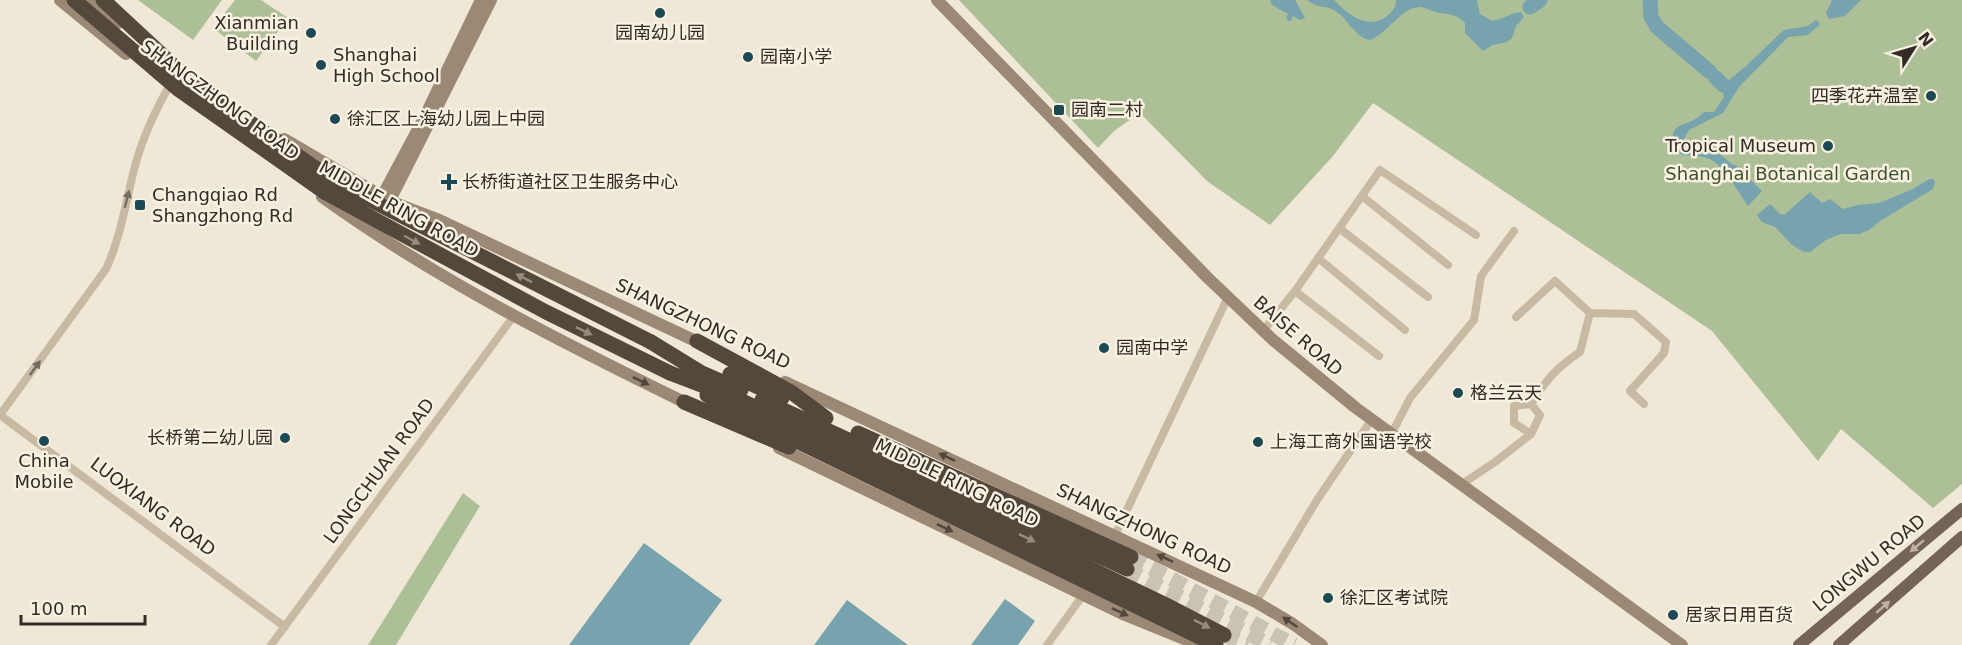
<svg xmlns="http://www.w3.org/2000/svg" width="1962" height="645" font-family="'DejaVu Sans','Noto Sans SC',sans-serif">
	<rect width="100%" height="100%" fill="#f0e8d7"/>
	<path fill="#acbf97" d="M138,0H222L193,40Z
		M235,0H261L288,18L256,61L213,28Z
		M959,0H1962V484L1933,508L1841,429L1818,461L1712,331L1373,103L1333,156L1270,225L1207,181L1140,113L1114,131L1098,148Z
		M463,493L480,506L396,645H368Z"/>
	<path fill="#76a3ad" d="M1270,0H1295L1305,18L1300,20L1293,16L1290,22L1286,18L1288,14L1272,5Z
		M1307,0H1334C1348,15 1369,31 1387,16C1393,11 1396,7 1396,0H1477L1480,14L1492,21C1503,19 1511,13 1521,12L1524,17L1516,26L1512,38L1507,42L1493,45L1483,51L1465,33V23C1457,15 1450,14 1439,13C1433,12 1427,8 1421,7C1403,5 1388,33 1370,40C1354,37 1347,17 1334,10C1324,5 1319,9 1307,0Z
		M1832,0H1861L1845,16L1829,19L1826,13Z
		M1816,20L1820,24L1808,35L1788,37L1739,87L1723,113L1689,130L1684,139L1687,145L1696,149H1713L1732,164L1748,171L1750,179L1762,191L1748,206C1738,192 1723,163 1707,158C1696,154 1686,158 1675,151C1666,118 1686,131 1704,112H1714L1724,97L1722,89L1723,85L1746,66L1784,30L1808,26Z
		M1929,179H1933L1935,182L1933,189L1880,221L1869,230L1859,234H1840L1826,240L1810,252H1804L1792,245L1775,227L1762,222L1757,215L1770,204L1780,214L1784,215L1810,192L1822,203L1830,199L1843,209L1858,205L1879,203L1913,189Z
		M644,543L722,600L689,645H569Z
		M1005,599L1035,621L1018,645H971Z
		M847,600L908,645H814Z"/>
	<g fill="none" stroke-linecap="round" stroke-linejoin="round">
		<path stroke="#76a3ad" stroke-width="15" d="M1650,0L1651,17L1657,27L1710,72
			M1530,7L1540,0
			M1716,78L1723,85"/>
		<path stroke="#cac2b3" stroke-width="15" stroke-dasharray="15 8" stroke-linecap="butt" d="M1131,557L1294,645
			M1127,569L1270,645
			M1224,635L1248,645"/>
		<path stroke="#c8b9a3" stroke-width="8" d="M1362,196L1448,265
			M1339,228L1428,297
			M1318,258L1405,330
			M1516,317L1555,281L1590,313
			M1263,331L1295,291
			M1379,356L1295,291L1380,170L1476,235
			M1531,404C1547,379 1555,369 1580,352L1590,313L1634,314L1666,342L1664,353L1630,391L1644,404
			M0,415L106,269C121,237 126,200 135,166C143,136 157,107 172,81
			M0,415L285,627
			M1392,433L1410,398L1474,320L1481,276L1514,231
			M1462,484L1495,462L1531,434L1540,415L1531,404L1514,406V423L1531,434
			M1115,535L1228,297
			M1256,602L1317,500L1372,419
			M271,645L513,317
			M1047,645L1083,595"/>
		<path stroke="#9b8875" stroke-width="12" d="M60,0L126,54
			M91,0L118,23
			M937,0L1208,278L1273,340L1356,408L1682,645
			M284,139L390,201L437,219L704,345
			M322,197C437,280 563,343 690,405
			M379,202L425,116L481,0
			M386,208L491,0
			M785,382L1256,602L1293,624L1322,645
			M779,448L1125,615L1199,645"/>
		<path stroke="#756456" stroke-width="12" d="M1799,645L1962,509
			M1839,645L1962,537"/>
		<path stroke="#54473c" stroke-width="15" d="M697,341L791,392L826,418
			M651,342L700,372L741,390
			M670,373L738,399L1164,604L1224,635
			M730,374L782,398
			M707,395L733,410L1216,645
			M762,400L1127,569
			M684,402L789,447
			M858,433L1131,557"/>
		<path stroke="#54473c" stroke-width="15" d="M74,0L178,89L326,193L546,312L670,373
			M103,0L188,79L335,182L651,342"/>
	</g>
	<defs><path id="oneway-solid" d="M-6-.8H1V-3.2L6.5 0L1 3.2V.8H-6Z" transform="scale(1.5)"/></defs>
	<g fill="#766b5e">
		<use href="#oneway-solid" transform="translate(127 199) rotate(-76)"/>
		<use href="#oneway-solid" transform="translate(35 368) rotate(-54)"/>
	</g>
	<g fill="#968b7e">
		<use href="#oneway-solid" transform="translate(412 240) rotate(28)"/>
		<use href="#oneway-solid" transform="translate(524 278) rotate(-153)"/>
		<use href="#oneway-solid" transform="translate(584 331) rotate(26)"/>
		<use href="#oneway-solid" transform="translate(1027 538) rotate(26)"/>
		<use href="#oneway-solid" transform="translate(1202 624) rotate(27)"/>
	</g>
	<g fill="#52473d">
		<use href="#oneway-solid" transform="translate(641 381) rotate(26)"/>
		<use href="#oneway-solid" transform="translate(947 457) rotate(-155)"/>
		<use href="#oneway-solid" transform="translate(945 528) rotate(26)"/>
		<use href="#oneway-solid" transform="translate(1165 558) rotate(-155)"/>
		<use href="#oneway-solid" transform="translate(1120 612) rotate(25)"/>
		<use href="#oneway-solid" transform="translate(1290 622) rotate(-146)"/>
	</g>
	<g fill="#bdb2a3">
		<use href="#oneway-solid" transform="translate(1917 546) rotate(140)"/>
		<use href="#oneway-solid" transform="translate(1883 607) rotate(-41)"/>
	</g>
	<g fill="#1b4954" stroke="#f8f1e2" stroke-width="2">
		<circle cx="660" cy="13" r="6"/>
		<circle cx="311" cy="33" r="6"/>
		<circle cx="748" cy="57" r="6"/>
		<circle cx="321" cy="65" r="6"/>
		<circle cx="1931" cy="96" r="6"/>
		<rect x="1053" y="104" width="12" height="12" rx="3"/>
		<circle cx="335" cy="119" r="6"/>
		<circle cx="1828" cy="146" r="6"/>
		<path d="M446 173h6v6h6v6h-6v6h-6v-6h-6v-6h6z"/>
		<rect x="134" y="199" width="12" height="12" rx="3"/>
		<circle cx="1104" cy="348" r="6"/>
		<circle cx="1458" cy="393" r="6"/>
		<circle cx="285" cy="438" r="6"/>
		<circle cx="44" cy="441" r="6"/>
		<circle cx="1258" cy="442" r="6"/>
		<circle cx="1328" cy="598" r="6"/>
		<circle cx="1673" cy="615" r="6"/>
	</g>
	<g text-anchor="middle" stroke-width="5" stroke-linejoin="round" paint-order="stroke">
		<g font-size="18" fill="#332b25" stroke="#f8f1e2" text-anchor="start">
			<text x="299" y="29" text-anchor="end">Xianmian<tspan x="299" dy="21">Building</tspan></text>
			<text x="660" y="39" text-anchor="middle">园南幼儿园</text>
			<text x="333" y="61">Shanghai<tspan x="333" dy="21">High School</tspan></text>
			<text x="760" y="63">园南小学</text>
			<text x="1919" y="102" text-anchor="end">四季花卉温室</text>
			<text x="1071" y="116">园南二村</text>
			<text x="347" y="125">徐汇区上海幼儿园上中园</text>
			<text x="1816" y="152" text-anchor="end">Tropical Museum</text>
			<text x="462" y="188">长桥街道社区卫生服务中心</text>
			<text x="152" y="201">Changqiao Rd<tspan x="152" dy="21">Shangzhong Rd</tspan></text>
			<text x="1116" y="354">园南中学</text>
			<text x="1470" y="399">格兰云天</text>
			<text x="273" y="444" text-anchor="end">长桥第二幼儿园</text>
			<text x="1270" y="448">上海工商外国语学校</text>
			<text x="44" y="467" text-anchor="middle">China<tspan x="44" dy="21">Mobile</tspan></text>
			<text x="1340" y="604">徐汇区考试院</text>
			<text x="1685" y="621">居家日用百货</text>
		</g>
		<g font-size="18" fill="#332b25" stroke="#f8f1e2">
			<text transform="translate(220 100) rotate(36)" y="6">SHANGZHONG ROAD</text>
			<text transform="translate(399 209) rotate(29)" y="6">MIDDLE RING ROAD</text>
			<text transform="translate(703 324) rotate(25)" y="6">SHANGZHONG ROAD</text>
			<text transform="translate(1298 336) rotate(41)" y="6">BAISE ROAD</text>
			<text transform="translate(379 471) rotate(-54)" y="6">LONGCHUAN ROAD</text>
			<text transform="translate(957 483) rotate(26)" y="6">MIDDLE RING ROAD</text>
			<text transform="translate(153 507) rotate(37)" y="6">LUOXIANG ROAD</text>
			<text transform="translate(1144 529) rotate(25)" y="6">SHANGZHONG ROAD</text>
			<text transform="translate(1869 563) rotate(-40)" y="6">LONGWU ROAD</text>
		</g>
		<g font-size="18" fill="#3d5129" stroke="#f8f1e2">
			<text x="1788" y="180">Shanghai Botanical Garden</text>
		</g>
	</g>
	<g transform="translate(1914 48) rotate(53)" stroke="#f8f1e2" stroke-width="4.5" paint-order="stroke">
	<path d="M0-4.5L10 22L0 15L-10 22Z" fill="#332b25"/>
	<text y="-9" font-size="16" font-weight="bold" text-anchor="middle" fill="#332b25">N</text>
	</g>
	<path d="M21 615v9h124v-9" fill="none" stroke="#332b25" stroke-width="3"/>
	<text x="30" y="615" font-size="18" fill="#332b25" stroke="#f8f1e2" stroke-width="4.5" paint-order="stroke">100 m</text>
</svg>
